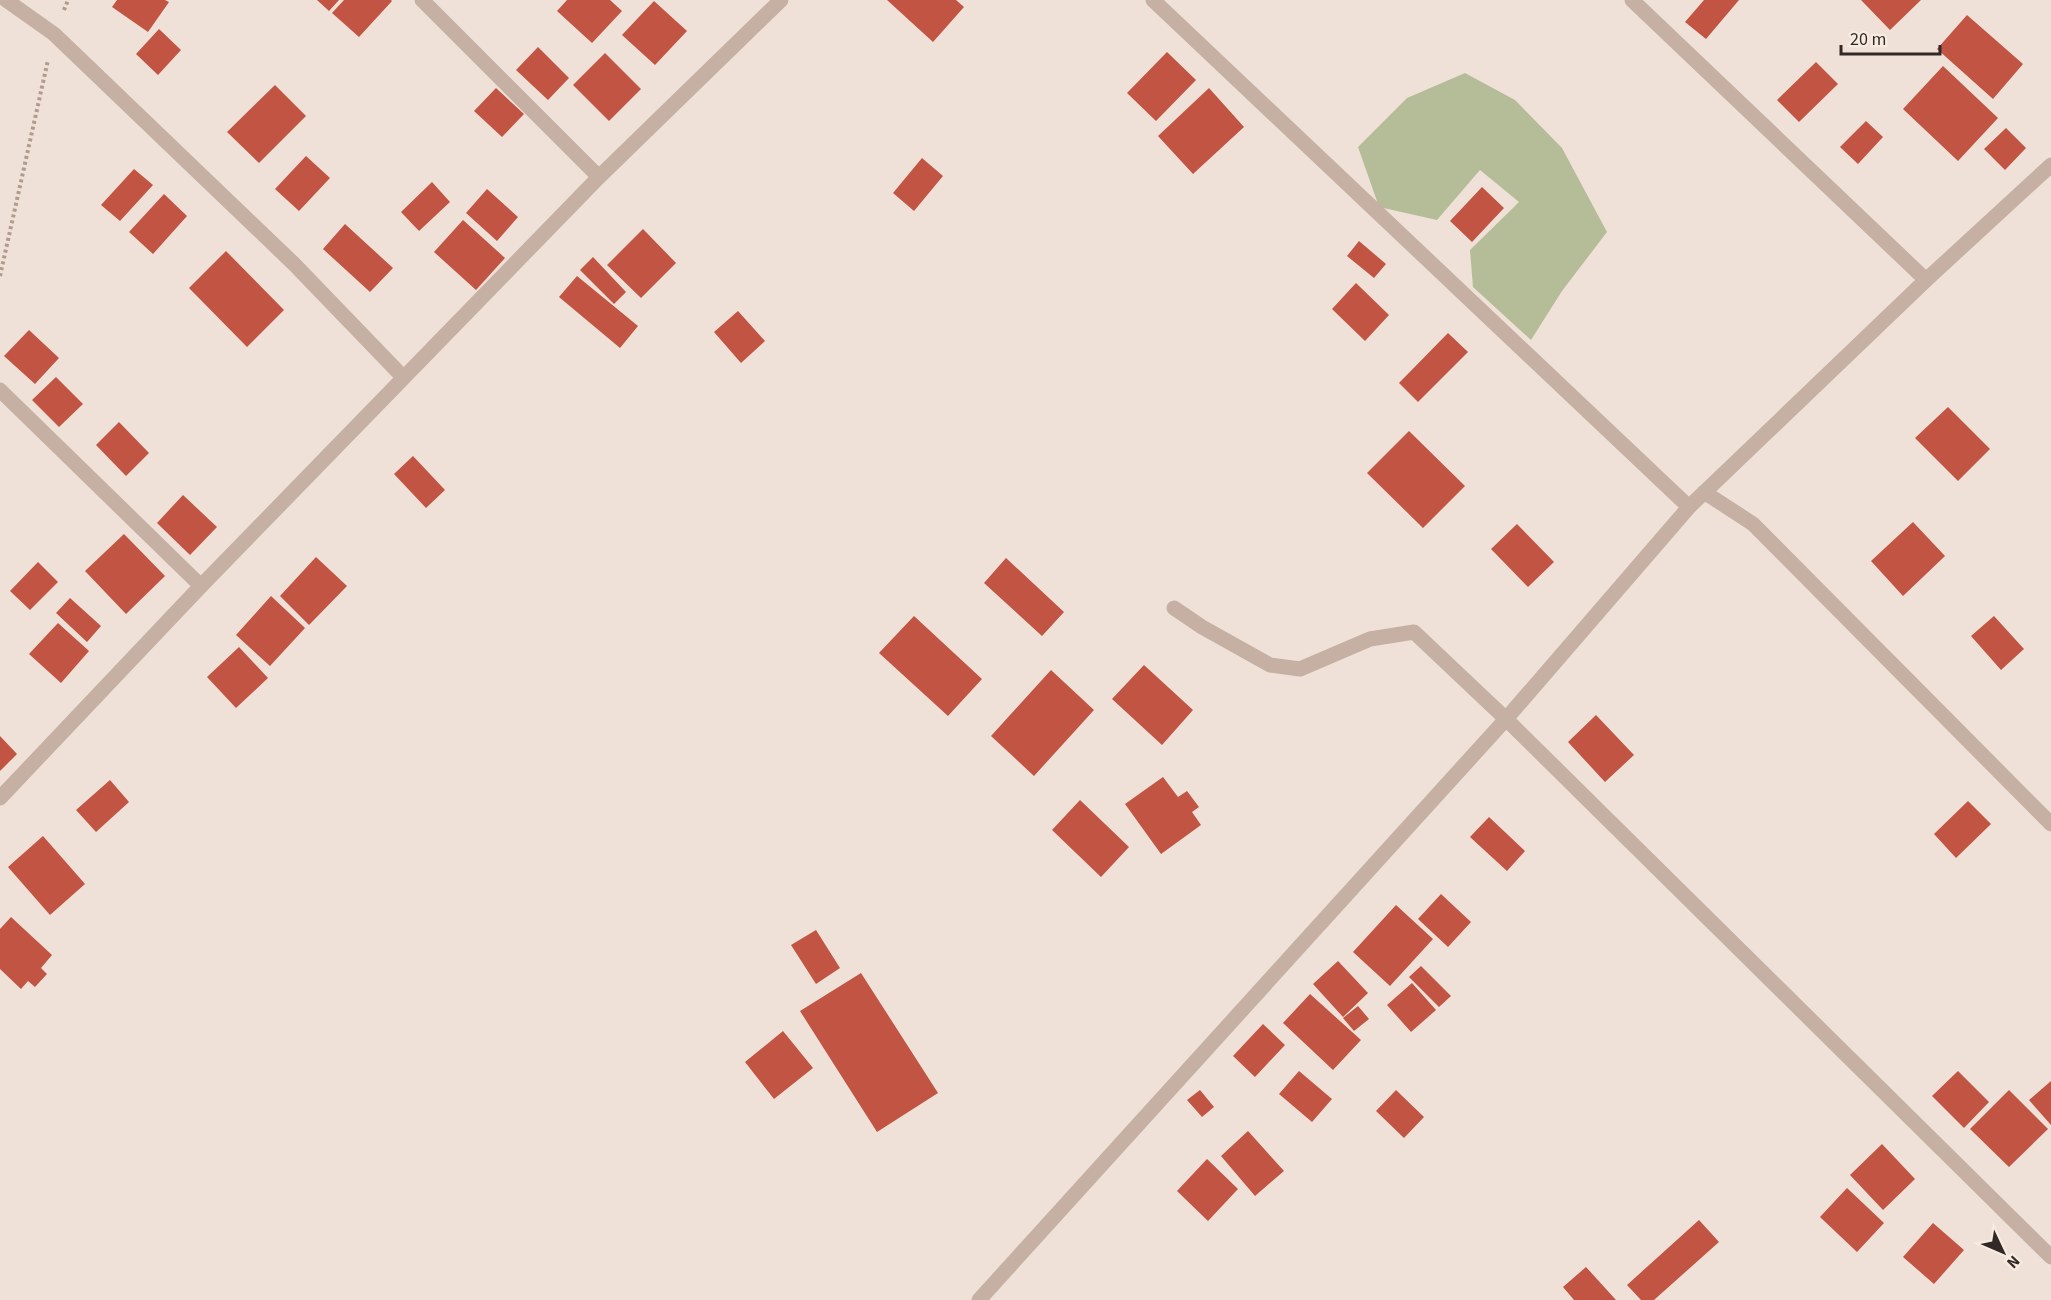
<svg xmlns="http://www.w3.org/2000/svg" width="2051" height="1300" font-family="'Source Sans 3',sans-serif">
	<rect width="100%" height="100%" fill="#efe1d7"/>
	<path fill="#b5bd98" d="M1465,73L1515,100L1562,148L1607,232L1562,291L1531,340L1473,287L1470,250L1519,202L1480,170L1437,220L1379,207L1358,147L1407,98Z"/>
	<path fill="#c15443" d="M117,0H165L169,2L148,32L112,7Z
		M317,0H339L329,11Z
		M344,0H391L392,1L359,37L332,13Z
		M567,0H610L622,11L592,43L557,11Z
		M887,0H956L964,7L933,42Z
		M1704,0H1739L1706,39L1685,22Z
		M1861,0H1921L1890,30Z
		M654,1L687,31L655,65L622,35Z
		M1967,15L2023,64L1993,99L1937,49Z
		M159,29L181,50L158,75L136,54Z
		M538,47L569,78L548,100L516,70Z
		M1167,52L1196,80L1156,121L1127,93Z
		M605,53L641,89L609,121L573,85Z
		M1816,62L1838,84L1799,122L1777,100Z
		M1943,66L1998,118L1958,161L1903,109Z
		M275,85L306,116L259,163L227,132Z
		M496,88L524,114L502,137L474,111Z
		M1209,88L1244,127L1193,174L1158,136Z
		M1866,121L1883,137L1858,164L1840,147Z
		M2006,128L2026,148L2005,170L1984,149Z
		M306,156L330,178L299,211L275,189Z
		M922,158L943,176L914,211L893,193Z
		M134,169L153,185L120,221L101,205Z
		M432,182L450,202L419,231L401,212Z
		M1482,187L1504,208L1472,242L1450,221Z
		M487,189L518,217L497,241L466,213Z
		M164,194L187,216L153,254L129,232Z
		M463,220L505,258L476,290L434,252Z
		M345,224L393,268L370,292L323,249Z
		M643,229L676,263L641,298L607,265Z
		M1359,241L1386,264L1374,278L1347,256Z
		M226,251L284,310L247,347L189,288Z
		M593,257L626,292L614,304L580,270Z
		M577,276L638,326L620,348L559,297Z
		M1356,283L1389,315L1365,341L1332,309Z
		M738,311L765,341L741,363L714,332Z
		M29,330L59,358L35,384L4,356Z
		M1448,333L1468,352L1418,402L1399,383Z
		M56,377L83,404L59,427L32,400Z
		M1948,407L1990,449L1958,481L1915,438Z
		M119,422L149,453L126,476L96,445Z
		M1409,431L1465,486L1423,528L1367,473Z
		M413,456L445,490L426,508L394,474Z
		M183,495L217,527L190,555L157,523Z
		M1913,522L1945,556L1903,596L1871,561Z
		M1517,524L1554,562L1528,587L1491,549Z
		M124,534L165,576L126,614L85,571Z
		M316,557L347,586L309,625L280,596Z
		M1006,558L1064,612L1042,636L984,583Z
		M38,562L58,582L30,610L10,591Z
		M271,596L305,628L270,666L236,635Z
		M70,598L101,626L87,642L56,613Z
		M914,616L982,679L948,716L879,653Z
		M1994,616L2024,649L2001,670L1971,636Z
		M58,623L89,651L61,683L29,654Z
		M239,647L268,678L236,708L207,677Z
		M1144,665L1193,710L1162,745L1112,699Z
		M1051,670L1094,710L1034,776L991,736Z
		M1596,715L1634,755L1605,782L1568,742Z
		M0,736L17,754L0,771Z
		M1163,777L1178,797L1187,791L1199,807L1192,812L1201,825L1161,854L1125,804Z
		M110,780L129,802L96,832L76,810Z
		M1080,800L1129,847L1101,877L1052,830Z
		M1968,801L1991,824L1956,858L1934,834Z
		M1489,817L1525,851L1507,871L1470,837Z
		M43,836L85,884L50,915L8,867Z
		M1441,894L1471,922L1448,947L1418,919Z
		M1396,905L1433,939L1390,986L1353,952Z
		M11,917L52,955L41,968L47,974L35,987L28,981L21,989L0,969V929Z
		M816,930L840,968L816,984L791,945Z
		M1338,961L1368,993L1343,1017L1313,984Z
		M1421,966L1451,996L1439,1007L1409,977Z
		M861,973L938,1093L877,1132L800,1011Z
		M1412,983L1436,1010L1411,1032L1387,1005Z
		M1310,994L1361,1040L1333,1070L1283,1023Z
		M1358,1006L1369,1019L1354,1031L1343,1018Z
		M1263,1024L1285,1045L1255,1077L1233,1056Z
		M783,1031L813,1068L774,1099L745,1062Z
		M1299,1071L1332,1099L1312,1122L1279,1094Z
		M1958,1071L1989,1102L1964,1128L1932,1096Z
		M2051,1081V1125L2029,1100Z
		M1200,1090L1214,1107L1202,1117L1187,1100Z
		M1396,1090L1424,1117L1404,1138L1376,1111Z
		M2009,1090L2048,1129L2009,1167L1970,1129Z
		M1248,1131L1284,1171L1255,1196L1221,1156Z
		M1882,1144L1915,1179L1883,1210L1850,1175Z
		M1207,1159L1238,1189L1208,1221L1177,1191Z
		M1847,1188L1884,1223L1857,1252L1820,1217Z
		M1699,1220L1719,1242L1654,1300H1641L1627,1285Z
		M1933,1223L1964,1250L1934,1284L1903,1257Z
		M1586,1267L1616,1300H1574L1563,1287Z"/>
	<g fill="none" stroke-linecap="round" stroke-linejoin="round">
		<path stroke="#b29a8e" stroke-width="4" stroke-dasharray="3 3" stroke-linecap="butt" d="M64,10L68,0
			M0,276L48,60"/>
		<path stroke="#c6b0a3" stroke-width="15" d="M6,0L54,34L294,264L403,377
			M422,0L599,177
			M1153,0L1689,507
			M1632,0L1926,280
			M0,390L201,586
			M1704,492L1753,524L2051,824
			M1174,608L1202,627L1270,665L1300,669L1370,639L1414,632L1506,719L2051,1257
			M0,798L201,586L599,177L781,0
			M979,1300L1506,719L1689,507L1926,280L2051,165"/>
	</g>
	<g transform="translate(2003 1252) rotate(134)" stroke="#f8ece2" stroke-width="4.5" paint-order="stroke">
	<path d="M0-4.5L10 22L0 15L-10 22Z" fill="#322825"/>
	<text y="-9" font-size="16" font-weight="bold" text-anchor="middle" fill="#322825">N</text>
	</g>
	<path d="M1841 45v9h99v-9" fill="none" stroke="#322825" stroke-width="3"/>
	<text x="1850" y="45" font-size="18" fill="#322825" stroke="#f8ece2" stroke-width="4.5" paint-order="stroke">20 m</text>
</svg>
